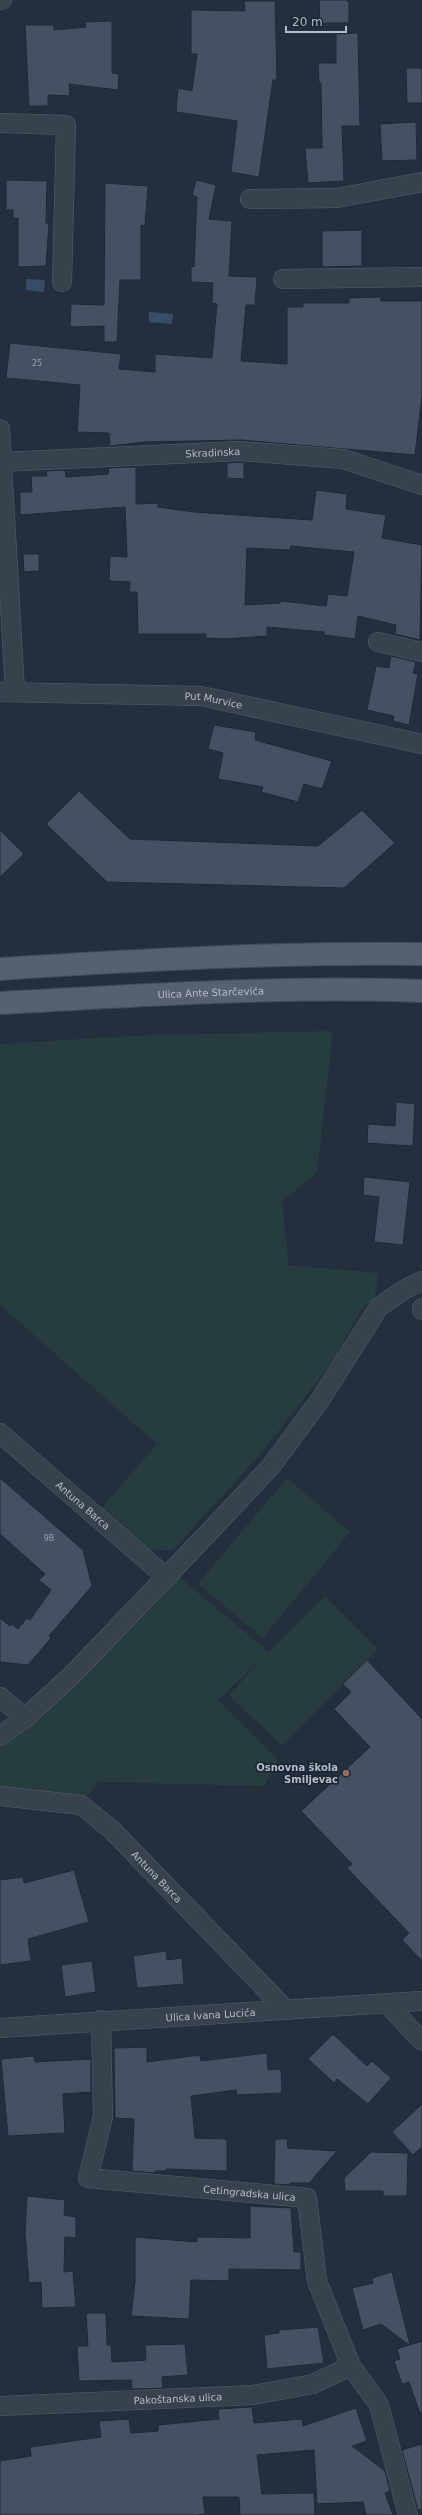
<svg xmlns="http://www.w3.org/2000/svg" width="422" height="2515" font-family="'DejaVu Sans',sans-serif">
	<rect width="100%" height="100%" fill="#242f3e"/>
	<path fill="#263c3f" d="M333,1031L317,1173L282,1201L289,1265L378,1273L375,1297L361,1310L334,1360L259,1456L173,1550H144L99,1511L157,1444L0,1305V1044L149,1035Z
		M287,1478L350,1532L263,1638L198,1584Z
		M172,1571L269,1652L325,1596L378,1649L282,1746L229,1695L263,1658L218,1700L278,1759L264,1786L98,1782L81,1805L0,1796V1736Z"/>
	<path fill="#394c67" d="M26,279L45,280L44,292L26,290Z
		M149,312L173,314L172,324L149,322Z"/>
	<path fill="#455162" stroke="#1f2835" fill-rule="evenodd" d="M319,0H346L349,3V23H320Z
		M244,1H275L277,80H273L259,177L231,172L237,121L176,112L178,88L192,91L197,54H191V10L245,11Z
		M112,21V73L119,74L118,90L69,84L70,96L48,95V106H29L25,25H54V30L86,27L85,22Z
		M358,33L360,126H342L344,181L308,183L305,148H322L321,83H319L318,63H336V34Z
		M406,68H422V103H407Z
		M416,122L417,160L382,161L380,124Z
		M6,180L47,181L46,223H49L46,266L18,267V218H13V210H6Z
		M196,180L216,185L209,219L232,221L229,276L257,277L255,305H246L241,361L287,364V307H303V303H349V298L381,297V301H422V396L415,455L241,440L145,442L110,446L109,433L77,432L80,385L6,378L10,343L121,354L119,369L155,372V354L212,358L217,304L212,303L213,283L191,282V266L194,267L197,197L192,195Z
		M105,183L148,186L145,226L141,225V280H120L117,342H104V326L70,327L71,304L104,305Z
		M362,230V266L322,267V231Z
		M244,462V479L227,478V463Z
		M136,467V504L158,503V507L194,512L312,520L316,490L347,494L346,509L386,515L382,538L422,545L420,640L395,634L396,625L358,616L355,639L324,635V632L267,627V636L224,639L206,638V634H138L137,592H129L130,582L109,581L110,556L127,557L125,507L20,515V492H32L31,476H47L46,471L65,470L66,477L108,474L109,468ZM291,546L354,552L347,596L328,594L326,606L281,601L280,603L245,605L247,548L290,550Z
		M23,554H39V571L24,572Z
		M391,656L416,662L413,673L418,674L409,725L393,721L394,716L367,710L376,666L389,668Z
		M214,725L256,732L255,740L332,761L322,789L304,784L298,802L261,792L263,787L218,779L223,753L208,749Z
		M79,791L130,839L318,846L362,810L395,843L344,888L107,882L46,824Z
		M0,830L24,854L0,877Z
		M396,1102L415,1104L413,1146L367,1143L368,1124L395,1126Z
		M364,1177L410,1182L403,1245L374,1242L379,1197L363,1195Z
		M0,1478L83,1550L92,1586L49,1636L51,1638L28,1665L0,1662V1618L10,1626L12,1624L18,1629L27,1618L30,1620L51,1590L39,1580L45,1574L0,1534Z
		M367,1660L422,1719V1961L402,1940L409,1933L347,1868L352,1864L301,1811L370,1747L334,1709L351,1692L343,1684Z
		M74,1870L89,1922L28,1939L31,1961L0,1965V1880L23,1877L24,1883Z
		M166,1951L167,1960L182,1958L184,1984L137,1988L133,1956Z
		M92,1961L96,1992L65,1997L61,1965Z
		M333,2034L367,2066L372,2061L391,2078L368,2104L337,2079L334,2083L308,2059Z
		M147,2047V2062L200,2055L201,2061L267,2053L268,2070L281,2069L282,2093L237,2095L236,2090L191,2096L195,2138L227,2139V2171L166,2169V2171H155V2173L132,2171L134,2119L115,2118L114,2048Z
		M34,2056L35,2062L91,2059V2092L63,2094L65,2133L8,2136L1,2059Z
		M422,2104V2147L413,2155L392,2132Z
		M275,2139H287L288,2148L337,2151L309,2183H290V2185L274,2184Z
		M371,2152L408,2153L407,2196H383V2191H345L344,2178Z
		M27,2196L65,2200L64,2215L76,2217V2238L65,2237L64,2272L73,2271L76,2307L42,2308L41,2282L29,2283L25,2233Z
		M250,2206L291,2208L294,2252H301V2270L229,2269V2281L191,2280L189,2319L131,2316L135,2282V2237L197,2242V2237L250,2238Z
		M392,2272L410,2345L422,2341V2413H420L409,2382L402,2384L394,2361L400,2359L397,2349L409,2345L381,2324L363,2330L352,2288L373,2283L372,2278Z
		M86,2313H106L107,2345H111L112,2362L146,2360L145,2345L185,2344L188,2375L162,2377L163,2388L132,2389L131,2380L79,2381L77,2346H88Z
		M318,2327L324,2363L267,2369L264,2335L279,2333V2330Z
		M252,2407L254,2423L302,2419L303,2426L356,2408L367,2441L352,2446L385,2471L390,2491L385,2493L393,2515H366L363,2502L317,2504L314,2450L257,2455L262,2494L314,2493L315,2515H240L239,2497H203L205,2514L197,2515H0V2461L31,2456L30,2447L101,2437L99,2421L129,2419L131,2433L158,2431V2425L219,2419L218,2409Z
		M422,2444V2509L418,2510L402,2450Z"/>
	<g fill="none" stroke-linecap="round" stroke-linejoin="round">
		<defs>
			<g id="street">
				<path d="M0,0H2"/>
				<path d="M0,123L66,125L62,282"/>
				<path d="M250,199L337,198L422,182"/>
				<path d="M283,279L422,277"/>
				<path d="M0,429L15,692"/>
				<path id="s1" d="M0,462L240,451L343,459L422,485"/>
				<path d="M378,642L422,652"/>
				<path id="s2" d="M0,692L201,696L422,744"/>
				<path d="M422,1308V1310"/>
				<path id="s3" d="M0,1433L166,1577"/>
				<path d="M0,1697L25,1718"/>
				<path d="M0,1736L25,1718L72,1675L213,1528L272,1465L320,1400L379,1307L405,1289L422,1281"/>
				<path id="s4" d="M0,1796L81,1805L111,1829L286,2010"/>
				<path d="M387,2004L422,2041"/>
				<path id="s5" d="M101,2020L103,2117L88,2178L307,2198L317,2281L351,2366L379,2405L408,2515"/>
				<path id="s6" d="M0,2028L422,2001"/>
				<path id="s7" d="M0,2406L253,2395L313,2384L351,2366"/>
			</g>
			<g id="primary">
				<path d="M0,969C140,960 281,952 422,954"/>
				<path id="s8" d="M0,1003C140,995 281,986 422,991"/>
			</g>
		</defs>
		<use href="#street" stroke="#565f6c" stroke-width="20"/>
		<use href="#primary" stroke="#414a57" stroke-width="24"/>
		<use href="#street" stroke="#38414e" stroke-width="19"/>
		<use href="#primary" stroke="#56606e" stroke-width="22"/>
	</g>
	<circle fill="#8d6e63" stroke="#1d2633" stroke-width="1.5" cx="346" cy="1773" r="4"/>
	<g text-anchor="middle" stroke-width="3.5" stroke-linejoin="round" paint-order="stroke">
		<g font-size="8" fill="#98a1af">
			<text x="37" y="366">25</text>
			<text x="49" y="1541">9B</text>
		</g>
		<g font-size="10" fill="#b4bcc9" stroke="#1d2633">
			<text dy="4" stroke="none"><textPath href="#s1" startOffset="213">Skradinska</textPath></text>
			<text dy="4" stroke="none"><textPath href="#s2" startOffset="214">Put Murvice</textPath></text>
			<text dy="4" stroke="none"><textPath href="#s8" startOffset="211">Ulica Ante Starčevića</textPath></text>
			<text dy="4" stroke="none"><textPath href="#s3" startOffset="110">Antuna Barca</textPath></text>
			<text dy="4" stroke="none"><textPath href="#s4" startOffset="186">Antuna Barca</textPath></text>
			<text dy="4" stroke="none"><textPath href="#s6" startOffset="211">Ulica Ivana Lucića</textPath></text>
			<text dy="4" stroke="none"><textPath href="#s5" startOffset="322">Cetingradska ulica</textPath></text>
			<text dy="4" stroke="none"><textPath href="#s7" startOffset="178">Pakoštanska ulica</textPath></text>
		</g>
		<g font-size="10" font-weight="bold" fill="#b4bcc9" stroke="#1d2633" text-anchor="end">
			<text x="338" y="1771">Osnovna škola<tspan x="338" dy="12">Smiljevac</tspan></text>
		</g>
	</g>
	<path d="M286 26v6h60v-6" fill="none" stroke="#b4bcc9" stroke-width="2"/>
	<text x="292" y="26" font-size="12" fill="#b4bcc9" stroke="#1d2633" stroke-width="3" paint-order="stroke">20 m</text>
</svg>
